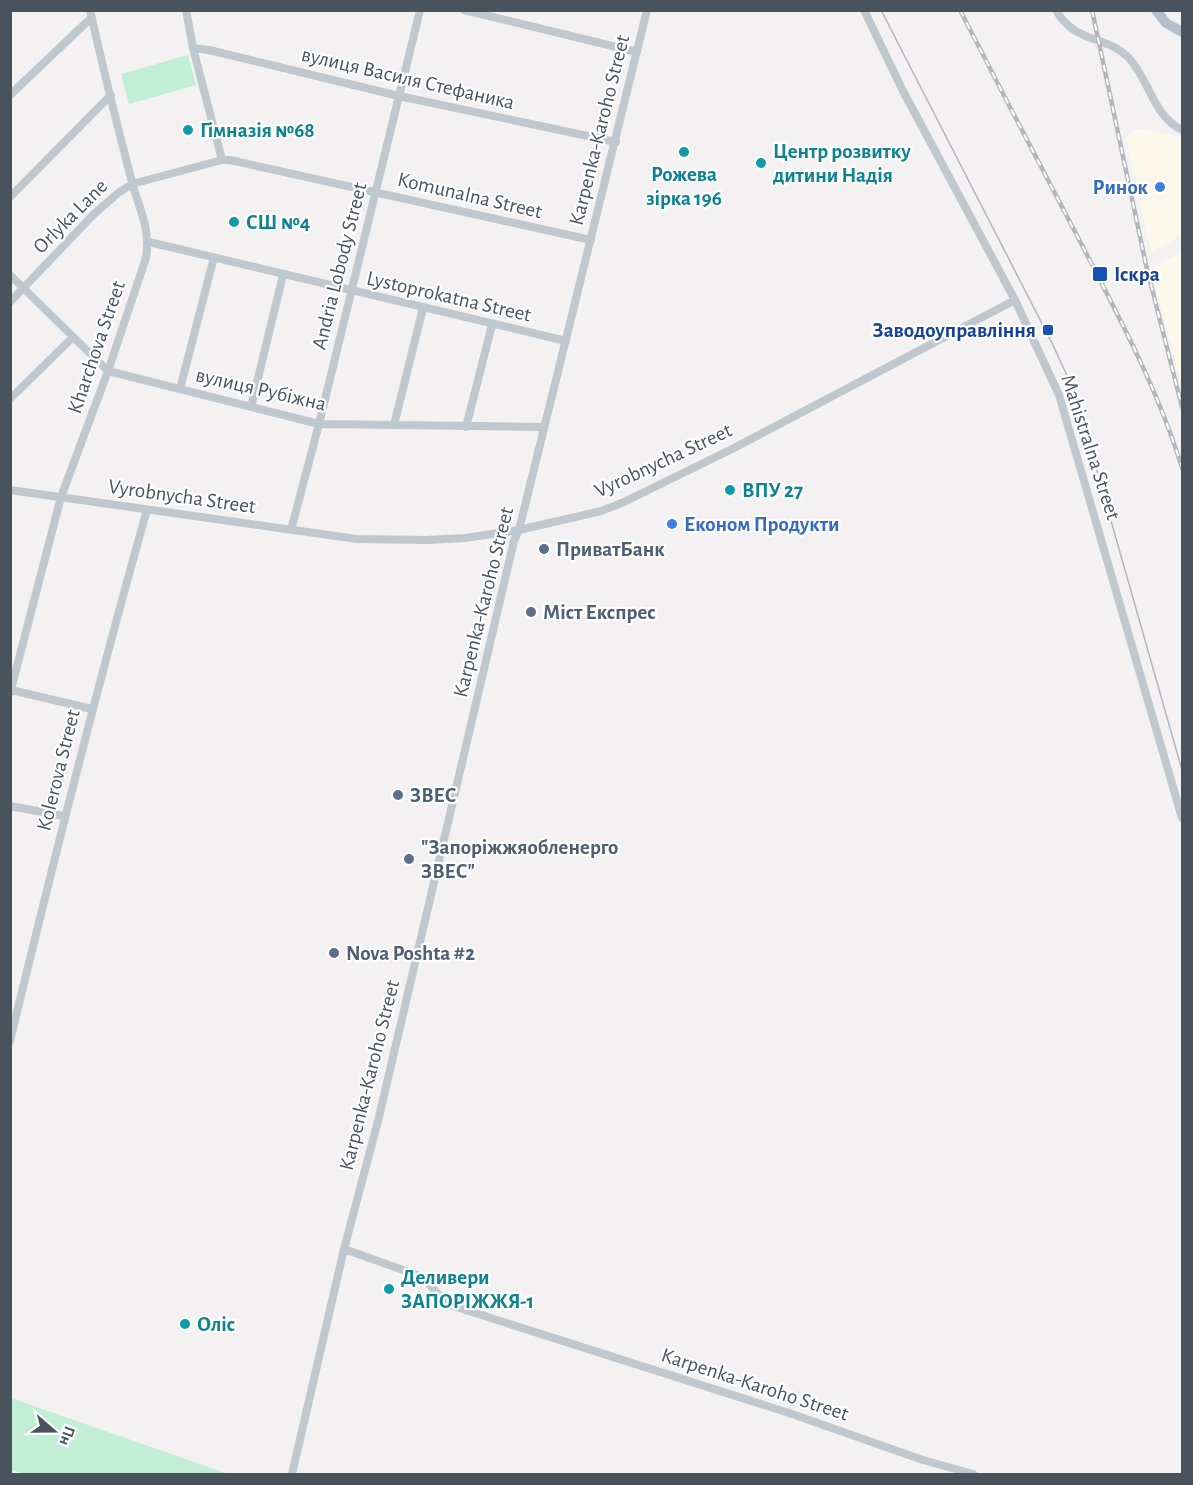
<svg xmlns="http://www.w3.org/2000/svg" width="1193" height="1485" font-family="'Alegreya Sans',sans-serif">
	<rect width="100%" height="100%" fill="#f3f1f1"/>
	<path fill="#fcf8ec" d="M1146,129L1182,138V235L1151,253L1126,138L1134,130Z
		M1182,253V387L1150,267Z"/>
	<path fill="#c2eed5" d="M188,55L196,85L129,104L121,74Z
		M11,1398L228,1474H24L11,1470Z"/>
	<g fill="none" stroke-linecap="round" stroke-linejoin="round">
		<path stroke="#bfc7cf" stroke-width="8" d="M186,10L193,48L222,160
			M464,10L637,52
			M647,10L519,530L514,541L378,1121L344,1249L423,1277L445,1302L450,1305L789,1413L923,1460L973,1474
			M864,10L903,91L1015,300L1059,395L1182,818
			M1056,10C1075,44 1106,35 1128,57C1150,80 1152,115 1182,130
			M193,48L209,50L399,96L616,142
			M10,95L91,18
			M10,197L111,95
			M149,242L566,341
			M10,275L108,371L319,424L544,427
			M10,302L93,215L118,193L132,184L222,160H230L591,240
			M180,389L214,257
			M10,399L73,337
			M251,407L283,275
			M394,425L423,308
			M466,427L492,325
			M10,490L357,539L426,540L465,538L519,530L601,511L624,502L734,448L1015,300
			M291,530L319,424L420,10
			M11,690L92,709
			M10,693L61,497L108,371L146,258C151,229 139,209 132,182C117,125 103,68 90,10
			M10,806L64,816
			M10,1041C53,863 97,686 147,510
			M292,1474L344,1249"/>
		<path stroke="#b2bfce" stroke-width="10" d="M1156,10L1166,23L1182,32"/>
		<path stroke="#b3b6bb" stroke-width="1.5" d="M881,10L1052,343L1074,391L1182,770"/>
		<defs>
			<path id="rail" d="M960,10C1001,90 1042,169 1084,249C1120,319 1159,392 1182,468
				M1092,10L1146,265L1182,407"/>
		</defs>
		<use href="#rail" stroke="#b3b6bb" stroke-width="4.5"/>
		<use href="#rail" stroke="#fff" stroke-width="2" stroke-dasharray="7" stroke-linecap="butt"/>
	</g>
	<g fill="#0f9aa8" stroke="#fff" stroke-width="2">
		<circle cx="188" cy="130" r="6"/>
		<circle cx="684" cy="152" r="6"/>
		<circle cx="761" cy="163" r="6"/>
		<circle cx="234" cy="222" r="6"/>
		<circle cx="730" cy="490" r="6"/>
		<circle cx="389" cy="1289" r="6"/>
		<circle cx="185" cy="1324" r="6"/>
	</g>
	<g fill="#3f7fe0" stroke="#fff" stroke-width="2">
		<circle cx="1160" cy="187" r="6"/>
		<circle cx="672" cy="524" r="6"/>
	</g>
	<g fill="#1a4fb4" stroke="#fff" stroke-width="2">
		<rect x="1092" y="266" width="16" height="16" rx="3"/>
		<rect x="1042" y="324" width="12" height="12" rx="3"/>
	</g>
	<g fill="#5c6f8a" stroke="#fff" stroke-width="2">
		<circle cx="544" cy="549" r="6"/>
		<circle cx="531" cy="612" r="6"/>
		<circle cx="398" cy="795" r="6"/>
		<circle cx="409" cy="859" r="6"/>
		<circle cx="334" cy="953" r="6"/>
	</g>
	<g text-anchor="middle" stroke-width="4.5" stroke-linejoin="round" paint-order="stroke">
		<g font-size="21" fill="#49535e" stroke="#fff">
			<text transform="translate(408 78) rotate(13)" y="7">вулиця Василя Стефаника</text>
			<text transform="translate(599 130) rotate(-76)" y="7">Karpenka-Karoho Street</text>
			<text transform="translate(470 195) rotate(13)" y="7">Komunalna Street</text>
			<text transform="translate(70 216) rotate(-45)" y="7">Orlyka Lane</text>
			<text transform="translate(339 266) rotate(-76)" y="7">Andria Lobody Street</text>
			<text transform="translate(449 296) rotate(13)" y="7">Lystoprokatna Street</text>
			<text transform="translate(96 347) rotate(-71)" y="7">Kharchova Street</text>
			<text transform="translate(261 389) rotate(13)" y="7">вулиця Рубіжна</text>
			<text transform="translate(1091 447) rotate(72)" y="7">Mahistralna Street</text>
			<text transform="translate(663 460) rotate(-25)" y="7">Vyrobnycha Street</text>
			<text transform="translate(182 496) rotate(8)" y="7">Vyrobnycha Street</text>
			<text transform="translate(483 602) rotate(-76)" y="7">Karpenka-Karoho Street</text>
			<text transform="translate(58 770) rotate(-76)" y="7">Kolerova Street</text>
			<text transform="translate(369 1075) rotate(-76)" y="7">Karpenka-Karoho Street</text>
			<text transform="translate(755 1384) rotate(18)" y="7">Karpenka-Karoho Street</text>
		</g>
		<g font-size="21" font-weight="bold" fill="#0d838f" stroke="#fff" text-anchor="start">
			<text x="200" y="137">Гімназія №68</text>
			<text x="773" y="158">Центр розвитку<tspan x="773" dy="24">дитини Надія</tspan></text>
			<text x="684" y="181" text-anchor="middle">Рожева<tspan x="684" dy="24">зірка 196</tspan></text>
			<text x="246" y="229">СШ №4</text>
			<text x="742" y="497">ВПУ 27</text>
			<text x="401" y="1284">Деливери<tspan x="401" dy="24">ЗАПОРІЖЖЯ-1</tspan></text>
			<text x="197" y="1331">Оліс</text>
		</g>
		<g font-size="21" font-weight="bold" fill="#366cbe" stroke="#fff" text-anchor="end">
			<text x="1148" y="194">Ринок</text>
			<text x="684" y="531" text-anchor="start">Економ Продукти</text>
		</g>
		<g font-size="21" font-weight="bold" fill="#164399" stroke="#fff" text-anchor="start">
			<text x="1114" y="281">Іскра</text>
			<text x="1036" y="337" text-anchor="end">Заводоуправління</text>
		</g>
		<g font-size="21" font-weight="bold" fill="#4e5e75" stroke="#fff" text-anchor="start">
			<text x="556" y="556">ПриватБанк</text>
			<text x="543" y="619">Мiст Експрес</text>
			<text x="410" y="802">ЗВЕС</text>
			<text x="421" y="854">"Запоріжжяобленерго<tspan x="421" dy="24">ЗВЕС"</tspan></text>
			<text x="346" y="960">Nova Poshta #2</text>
		</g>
	</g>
	<rect width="1193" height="1485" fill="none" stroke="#49535e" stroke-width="24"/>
	<g transform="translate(54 1431) rotate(110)" stroke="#ffffff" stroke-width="4.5" paint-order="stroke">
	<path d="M0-4.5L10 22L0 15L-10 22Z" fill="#49535e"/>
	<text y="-9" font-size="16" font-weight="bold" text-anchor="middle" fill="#49535e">Пн</text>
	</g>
</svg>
